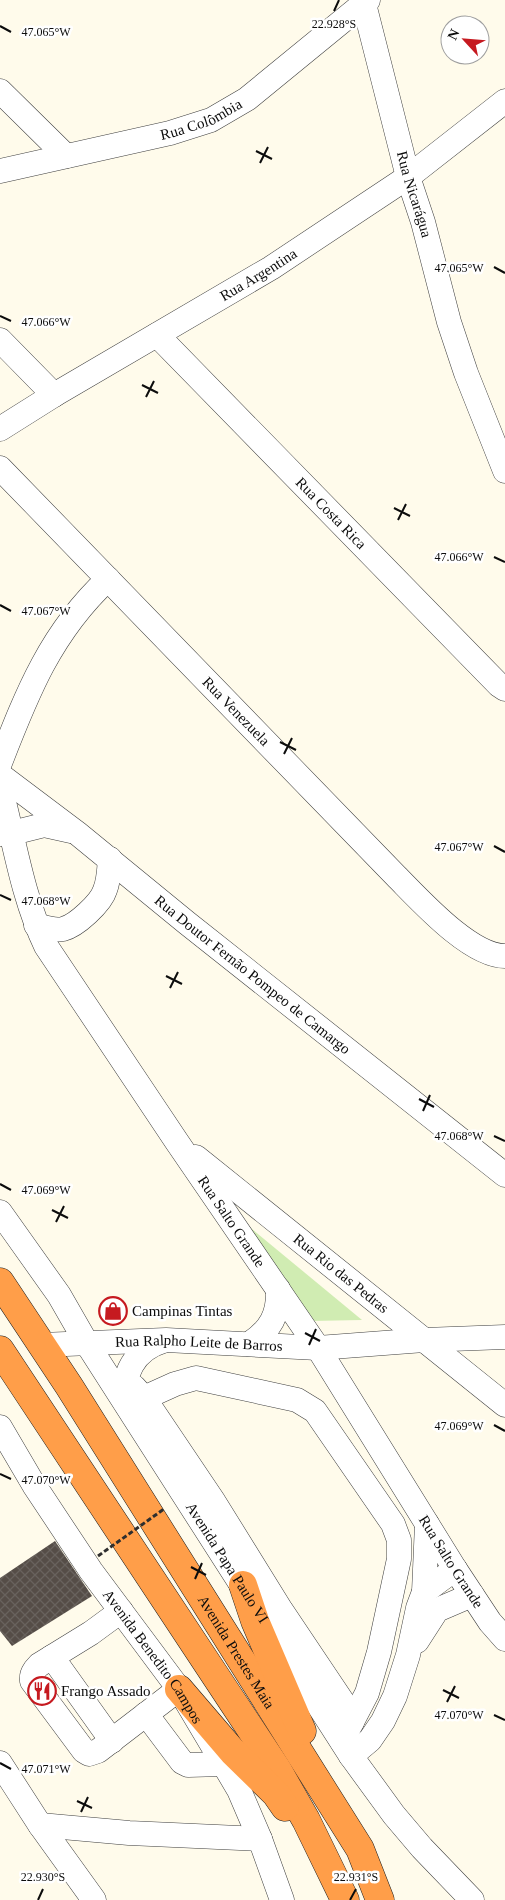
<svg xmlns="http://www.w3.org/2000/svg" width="505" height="1900" font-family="Georgia,serif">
	<defs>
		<pattern id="building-cross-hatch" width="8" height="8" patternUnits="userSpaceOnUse" patternTransform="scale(1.25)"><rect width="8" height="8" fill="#554d47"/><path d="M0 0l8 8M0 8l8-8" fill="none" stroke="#68625d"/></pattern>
	</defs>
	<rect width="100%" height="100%" fill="#fffbeb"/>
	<path fill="#d0ecb2" d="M235,1215L362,1320L310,1321Z"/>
	<path fill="url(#building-cross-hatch)" d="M55,1541L92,1596L12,1646L0,1631V1578Z"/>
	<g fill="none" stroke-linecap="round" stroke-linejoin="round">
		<defs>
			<g id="minor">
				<path id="s1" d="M363,0L408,177L423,222L449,322L466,373L505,471"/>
				<path d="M0,91L66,156"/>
				<path id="s2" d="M0,171L170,133L211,120L247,99L368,0"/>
				<path id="s3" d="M157,335L499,685L505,689"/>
				<path d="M0,340L54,395"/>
				<path id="s4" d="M0,429L54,395L271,268L408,177L505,101"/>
				<path id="s5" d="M0,468L396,876C420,900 470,956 505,956"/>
				<path d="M0,763C27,693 51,632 108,579"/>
				<path id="s6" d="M0,775L77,833L187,923L505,1175"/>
				<path id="s7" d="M0,786C14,839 22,896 46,946L177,1142L318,1348L455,1569L490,1622L505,1639"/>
				<path d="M0,834L12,833L44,825L71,831"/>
				<path d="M36,925C44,927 53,931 63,929C76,926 101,903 105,890C109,880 109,870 110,859"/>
				<path id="s8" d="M196,1157L505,1405"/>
				<path id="s9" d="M0,1212L59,1295L86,1342L351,1756L394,1815L422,1848L472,1900"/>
				<path d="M249,1344C271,1330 279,1314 278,1289"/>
				<path id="s10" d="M41,1345L166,1340L318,1348L424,1340L505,1337"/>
				<path d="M134,1387L144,1398L214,1502L281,1610L342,1701L352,1722"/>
				<path d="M144,1398L175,1384L196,1378L297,1400L315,1411L393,1524L399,1540V1559L379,1652L367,1693L342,1741"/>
				<path d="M128,1404C119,1375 136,1349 163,1341"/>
				<path id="s11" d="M0,1427L34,1485L91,1571L179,1689L239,1790L260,1839L282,1900"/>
				<path d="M424,1592L427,1524"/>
				<path d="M121,1611L91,1633L39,1665C34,1670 31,1674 32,1681L84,1751L89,1754L98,1751L179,1689"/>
				<path d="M417,1641L437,1610L472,1595"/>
				<path d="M52,1657L112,1741"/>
				<path d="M146,1714L182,1762L188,1765L223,1764"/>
				<path d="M351,1756L370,1740L383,1721L395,1696L408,1655L418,1608L424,1592L455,1569"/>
				<path d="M0,1763L40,1825L94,1900"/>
				<path d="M40,1825L129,1833L260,1839"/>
			</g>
			<g id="highway">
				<path id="s12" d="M0,1282L69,1386L360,1849L380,1900"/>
				<path d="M0,1350L277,1769L306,1820L345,1900"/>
				<path d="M243,1585L255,1621L302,1731"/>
				<path d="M179,1689L233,1752L276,1794L285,1807"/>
			</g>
		</defs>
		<use href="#minor" stroke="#3f3f3f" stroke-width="25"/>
		<use href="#highway" stroke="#1d1d1d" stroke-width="29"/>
		<use href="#minor" stroke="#fff" stroke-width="24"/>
		<use href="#highway" stroke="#ff9e49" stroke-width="28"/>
		<path stroke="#2e2e2e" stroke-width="3" stroke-dasharray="5 2.5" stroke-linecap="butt" d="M98,1556L164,1509"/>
	</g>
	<path fill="none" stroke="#0c0c0c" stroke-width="2" d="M334,11L339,0M0,26L11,32M256,151L272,159M260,163L268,147M494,267L505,273M0,316L11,321M142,385L158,393M146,397L154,381M394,508L410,516M398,520L406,504M494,557L505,562M0,605L11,611M280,742L296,750M284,754L292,738M494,846L505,852M0,895L11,900M166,976L182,984M170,988L178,972M419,1099L434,1107M423,1111L430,1095M494,1136L505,1141M0,1184L11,1190M52,1210L68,1218M56,1222L64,1206M305,1333L320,1341M309,1345L316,1329M494,1425L505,1431M0,1474L11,1479M191,1567L206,1575M195,1579L202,1563M443,1690L459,1698M447,1702L455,1686M494,1715L505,1720M0,1763L11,1769M77,1801L92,1808M81,1812L88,1797M38,1900L43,1889M350,1900L356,1889"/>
	<defs>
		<symbol id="shop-ring" viewBox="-11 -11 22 22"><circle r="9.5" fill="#fff" stroke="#c61a20" stroke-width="1.5"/><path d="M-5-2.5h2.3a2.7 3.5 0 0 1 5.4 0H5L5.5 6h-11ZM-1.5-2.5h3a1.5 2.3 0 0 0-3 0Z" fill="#c61a20"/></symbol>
		<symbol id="restaurant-ring" viewBox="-11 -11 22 22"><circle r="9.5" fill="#fff" stroke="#c61a20" stroke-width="1.5"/><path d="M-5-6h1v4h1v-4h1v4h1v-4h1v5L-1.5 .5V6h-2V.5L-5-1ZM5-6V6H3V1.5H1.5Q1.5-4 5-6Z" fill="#c61a20"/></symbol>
	</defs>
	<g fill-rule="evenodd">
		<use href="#shop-ring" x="97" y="1295" width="32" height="32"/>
		<use href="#restaurant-ring" x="26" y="1675" width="32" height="32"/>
	</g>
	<g text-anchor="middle" stroke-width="5" stroke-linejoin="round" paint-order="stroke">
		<g font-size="15" fill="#0c0c0c" stroke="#fff">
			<text dy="5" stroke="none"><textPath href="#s2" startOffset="208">Rua Colômbia</textPath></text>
			<text dy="5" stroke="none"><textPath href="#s1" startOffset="201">Rua Nicarágua</textPath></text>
			<text dy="5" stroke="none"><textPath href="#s4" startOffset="301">Rua Argentina</textPath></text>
			<text dy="5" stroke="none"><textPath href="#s3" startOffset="249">Rua Costa Rica</textPath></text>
			<text dy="5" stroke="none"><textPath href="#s5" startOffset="339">Rua Venezuela</textPath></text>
			<text dy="5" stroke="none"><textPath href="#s6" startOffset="322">Rua Doutor Fernão Pompeo de Camargo</textPath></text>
			<text dy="5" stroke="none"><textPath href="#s7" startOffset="499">Rua Salto Grande</textPath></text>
			<text dy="5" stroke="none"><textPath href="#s8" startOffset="186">Rua Rio das Pedras</textPath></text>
			<text dy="5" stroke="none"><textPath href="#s10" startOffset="158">Rua Ralpho Leite de Barros</textPath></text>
			<text dy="5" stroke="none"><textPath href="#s9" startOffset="418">Avenida Papa Paulo VI</textPath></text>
			<text dy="5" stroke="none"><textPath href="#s7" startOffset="904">Rua Salto Grande</textPath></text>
			<text dy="5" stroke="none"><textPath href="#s12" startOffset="439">Avenida Prestes Maia</textPath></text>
			<text dy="5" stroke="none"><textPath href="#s11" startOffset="276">Avenida Benedito Campos</textPath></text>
		</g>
		<g font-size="15" fill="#0c0c0c" stroke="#fff" text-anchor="start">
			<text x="132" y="1316">Campinas Tintas</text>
			<text x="61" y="1696">Frango Assado</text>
		</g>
	</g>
	<g font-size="12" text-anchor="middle" fill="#0c0c0c" stroke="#fff" stroke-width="5" stroke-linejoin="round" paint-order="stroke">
		<text x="334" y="28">22.928°S</text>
		<text x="46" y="36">47.065°W</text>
		<text x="459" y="272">47.065°W</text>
		<text x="46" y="326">47.066°W</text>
		<text x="459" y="561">47.066°W</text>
		<text x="46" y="615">47.067°W</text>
		<text x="459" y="851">47.067°W</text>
		<text x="46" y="905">47.068°W</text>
		<text x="459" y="1140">47.068°W</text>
		<text x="46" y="1194">47.069°W</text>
		<text x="459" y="1430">47.069°W</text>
		<text x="46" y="1484">47.070°W</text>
		<text x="459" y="1719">47.070°W</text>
		<text x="46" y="1773">47.071°W</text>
		<text x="43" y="1881">22.930°S</text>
		<text x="356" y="1881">22.931°S</text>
	</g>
	<g transform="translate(465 40) rotate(296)"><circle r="24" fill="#ffffff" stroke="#9e9e9e"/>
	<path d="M0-4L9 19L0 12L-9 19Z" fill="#c61a20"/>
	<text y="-8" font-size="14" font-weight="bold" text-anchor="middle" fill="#0c0c0c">N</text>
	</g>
</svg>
